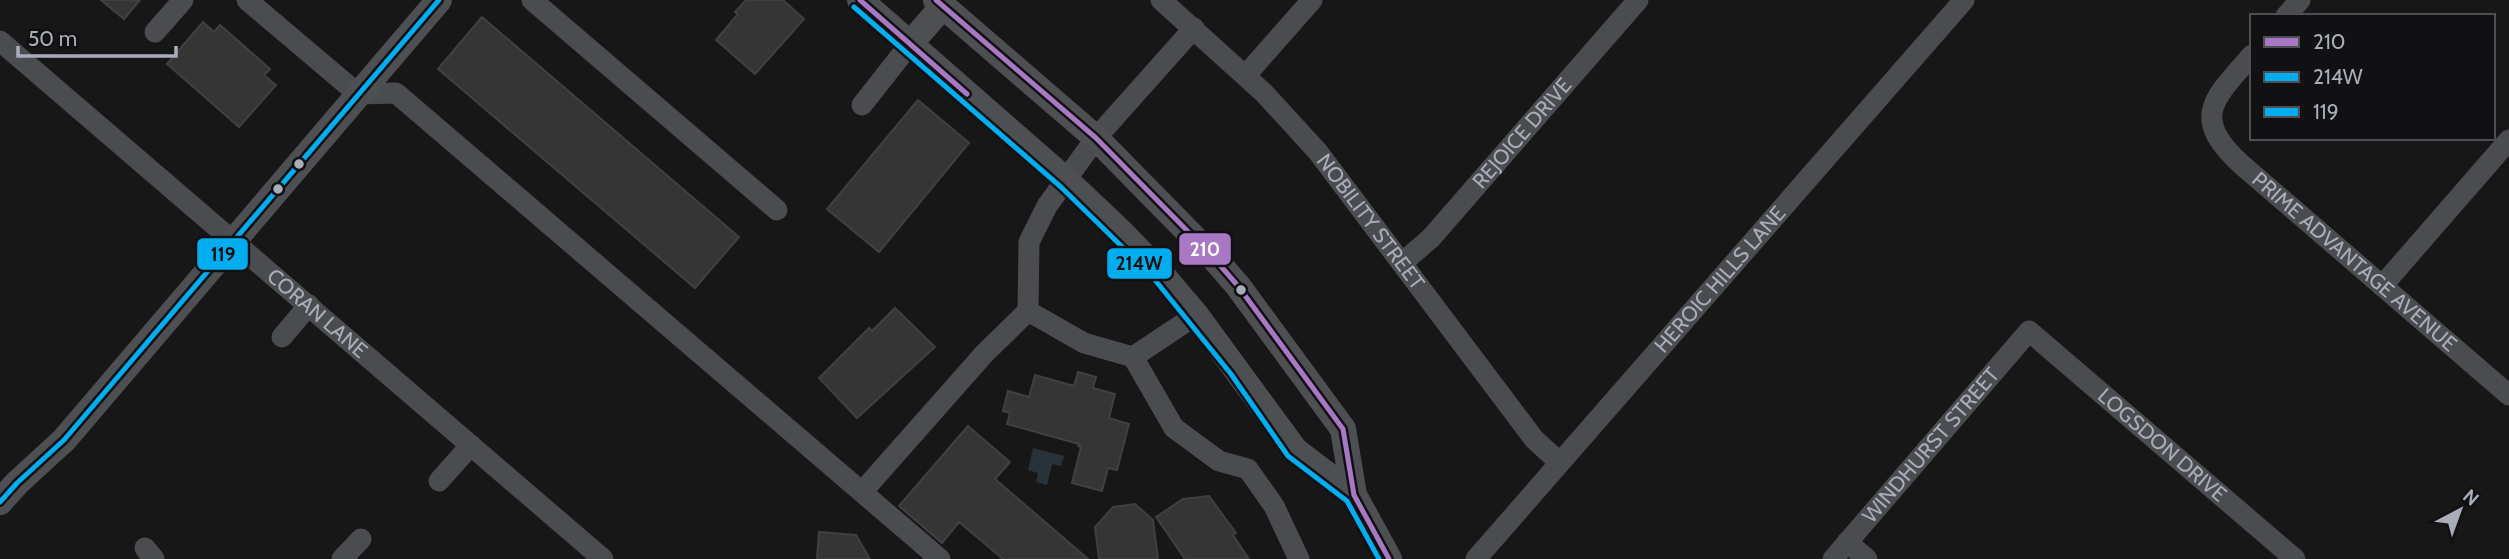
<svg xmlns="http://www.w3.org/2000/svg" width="2509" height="559" font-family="Cabin,sans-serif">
	<rect width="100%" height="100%" fill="#171717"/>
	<path fill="#2a3239" d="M1033,448L1064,456L1061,466L1052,464L1047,485L1036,482L1038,473L1028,470Z"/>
	<path fill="#353536" stroke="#3f4043" stroke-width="2" d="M101,0H140L124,19Z
		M746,0H783L804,19L755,74L716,40L738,14L735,12Z
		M482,17L739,237L695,288L438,69Z
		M203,22L214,32L220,25L270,69L264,75L276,85L239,127L167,64Z
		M918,100L969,143L879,252L827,209Z
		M895,308L935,347L857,418L819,378L869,328L872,331Z
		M1078,372L1096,377L1093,388L1115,394L1109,418L1129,424L1117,470L1108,468L1102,491L1072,483L1081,447L1078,446L1079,444L1007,424L1010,413L1003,411L1008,391L1029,397L1035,375L1074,386Z
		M968,426L1010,462L995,479L1088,559H1003L959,522L942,543L899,506Z
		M1209,496L1236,533L1233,535L1249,559H1185L1156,517L1183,499Z
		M1135,504L1153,520L1158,559H1099L1095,527L1113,507Z
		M819,532L856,535L870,559H817Z"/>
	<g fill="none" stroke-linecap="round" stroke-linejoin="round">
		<g stroke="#4b4c50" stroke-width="21">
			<path d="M247,0L358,94L396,93L940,559"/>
			<path d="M532,0L777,210"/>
			<path id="s1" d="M1161,0L1264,93L1318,152L1534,439L1559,462"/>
			<path d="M2286,16L2300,0"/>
			<path d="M155,32L183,0"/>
			<path id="s2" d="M0,41L603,559"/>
			<path id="s3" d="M2252,55C2213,99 2190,118 2242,165L2509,395"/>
			<path d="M1246,75L1312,0"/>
			<path d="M862,105L910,44"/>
			<path id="s4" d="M1402,263L1431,238L1638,0"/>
			<path d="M2382,286L2509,140"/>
			<path d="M1028,311L1084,343L1133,357"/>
			<path d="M1196,315L1133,357L1174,428L1219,461L1248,469L1274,506L1299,559"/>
			<path d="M282,337L309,305"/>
			<path d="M439,481L471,445"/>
			<path d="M862,492L984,354L1028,311L1029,242L1047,206L1096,138L1194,28"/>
			<path d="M1847,542L1867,559"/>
			<path d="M145,548L154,559"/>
			<path d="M342,559L361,539"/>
			<path id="s5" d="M1476,559L1964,0"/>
			<path id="s6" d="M1833,559L2029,331L2295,559"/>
		</g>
		<path stroke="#4d4f52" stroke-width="26" d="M860,0L1067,181L1123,234L1157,269L1196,315L1295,450L1354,495
			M936,0L1096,138L1212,256L1238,286L1343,429L1354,495L1389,559
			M910,44L943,6
			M0,502L17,483L64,440L439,0"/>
		<defs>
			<path id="bus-1" d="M860,0L967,94
				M936,0L1096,138L1212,256L1238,286L1343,429L1354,495L1389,559"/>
			<path id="bus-2" d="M854,7L1061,187L1151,275L1231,374L1288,456L1347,501L1379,559"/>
			<path id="bus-3" d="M0,502L17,483L64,440L439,0"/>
		</defs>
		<use href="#bus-1" stroke="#111113" stroke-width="10"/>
		<use href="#bus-2" stroke="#111113" stroke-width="10"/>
		<use href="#bus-3" stroke="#111113" stroke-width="10"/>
		<use href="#bus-1" stroke="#a878c4" stroke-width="5"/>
		<use href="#bus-2" stroke="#00adef" stroke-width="5"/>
		<use href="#bus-3" stroke="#00adef" stroke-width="5"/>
	</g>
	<g fill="#a8adb8" stroke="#111113" stroke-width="2.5">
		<circle cx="299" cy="164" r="6"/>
		<circle cx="278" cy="189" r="6"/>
		<circle cx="1241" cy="290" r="6"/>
	</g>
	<g text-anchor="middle" stroke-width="5" stroke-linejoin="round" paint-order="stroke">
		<g font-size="21" fill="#a8adb8" stroke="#111113">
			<text dy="7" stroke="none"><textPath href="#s4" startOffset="177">REJOICE DRIVE</textPath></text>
			<text dy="7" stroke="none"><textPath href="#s1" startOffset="306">NOBILITY STREET</textPath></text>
			<text dy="7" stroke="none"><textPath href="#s3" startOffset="282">PRIME ADVANTAGE AVENUE</textPath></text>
			<text dy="7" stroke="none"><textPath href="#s5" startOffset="371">HEROIC HILLS LANE</textPath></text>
			<text dy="7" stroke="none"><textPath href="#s2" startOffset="418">CORAN LANE</textPath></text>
			<text dy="7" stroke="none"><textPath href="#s6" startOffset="150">WINDHURST STREET</textPath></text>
			<text dy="7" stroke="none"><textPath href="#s6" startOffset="476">LOGSDON DRIVE</textPath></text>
		</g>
	</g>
	<g stroke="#111113" stroke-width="2.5">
		<rect x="1178" y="232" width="54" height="34" rx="7" fill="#a878c4"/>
		<rect x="196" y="237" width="53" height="34" rx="7" fill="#00adef"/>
		<rect x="1106" y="247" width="67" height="33" rx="7" fill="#00adef"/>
	</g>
	<g font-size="19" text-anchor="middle" font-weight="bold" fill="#fff">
		<text x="1205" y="256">210</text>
	</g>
	<g font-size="19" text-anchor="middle" font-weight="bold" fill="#111">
		<text x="223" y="261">119</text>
		<text x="1139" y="270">214W</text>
	</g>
	<rect x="2250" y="14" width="245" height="126" fill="#111113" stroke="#4d4f55" stroke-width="2"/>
	<rect x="2264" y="37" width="35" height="10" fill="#a878c4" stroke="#4d4f55" stroke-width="2"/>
	<text x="2313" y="49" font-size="21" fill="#a8adb8">210</text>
	<rect x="2264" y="72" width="35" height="10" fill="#00adef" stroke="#4d4f55" stroke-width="2"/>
	<text x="2313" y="84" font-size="21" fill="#a8adb8">214W</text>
	<rect x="2264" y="107" width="35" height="10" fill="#00adef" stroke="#4d4f55" stroke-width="2"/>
	<text x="2313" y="119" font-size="21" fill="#a8adb8">119</text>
	<g transform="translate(2460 510) rotate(41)" stroke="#111113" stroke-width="5" paint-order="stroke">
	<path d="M0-5L12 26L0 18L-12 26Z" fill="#a8adb8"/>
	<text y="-10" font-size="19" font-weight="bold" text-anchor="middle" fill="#a8adb8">N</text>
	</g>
	<path d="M18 46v10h158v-10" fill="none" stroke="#a8adb8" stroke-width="3.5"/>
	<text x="28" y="46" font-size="21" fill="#a8adb8" stroke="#111113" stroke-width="5" paint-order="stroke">50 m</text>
</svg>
